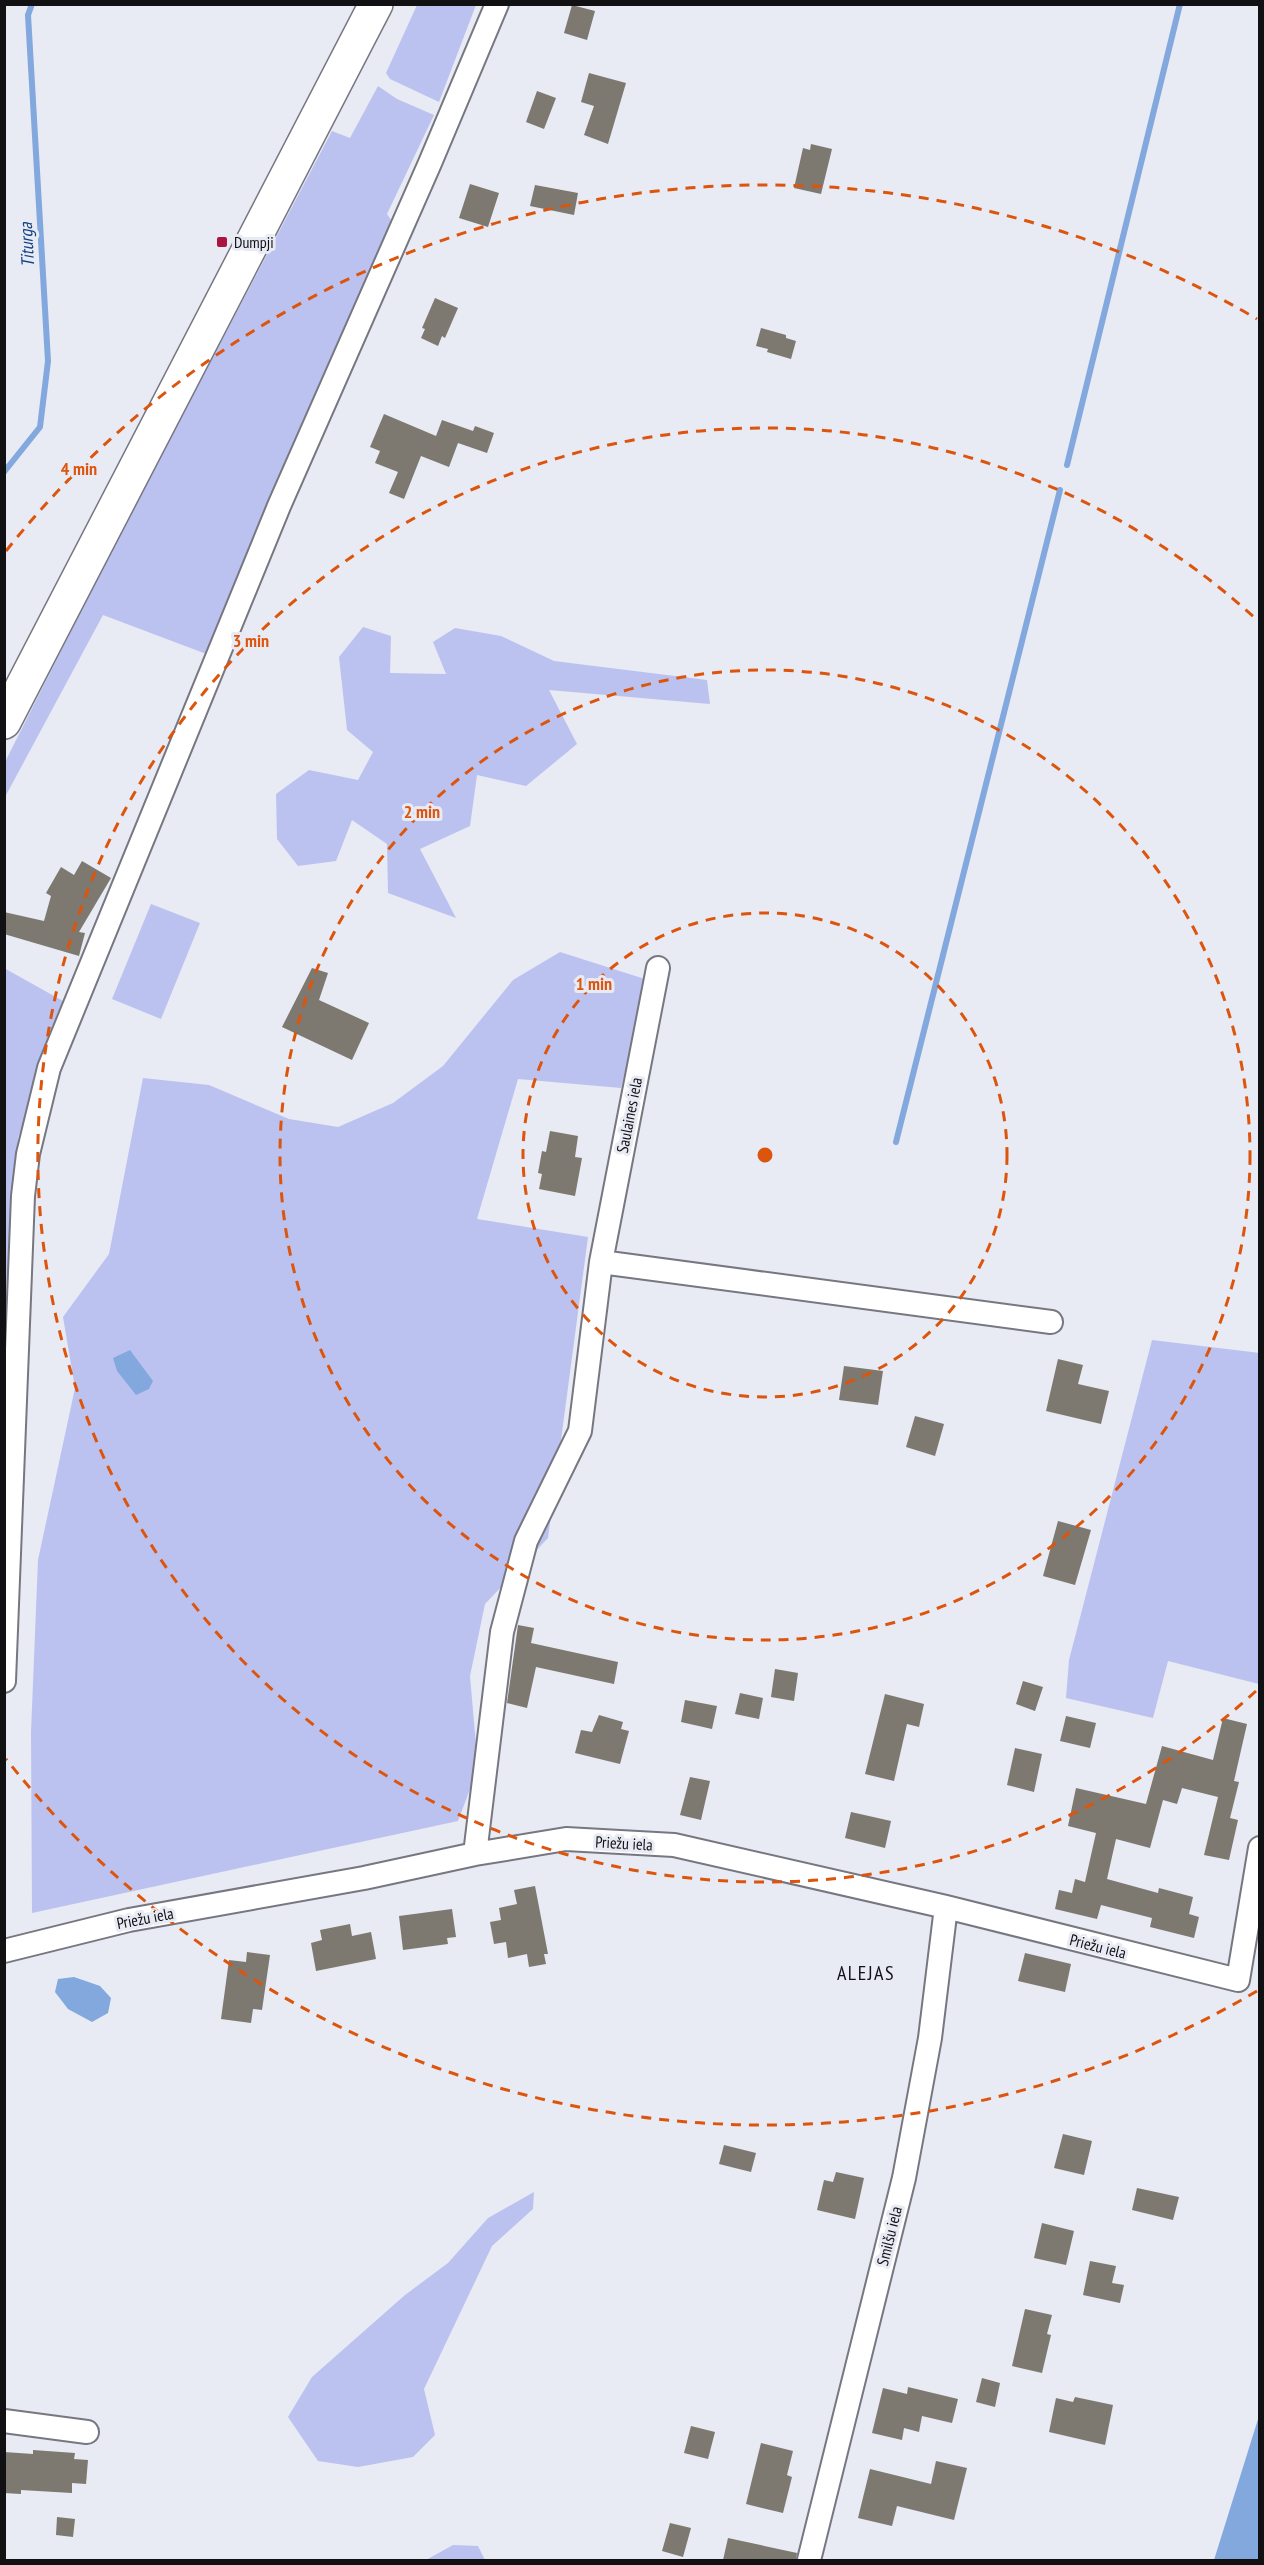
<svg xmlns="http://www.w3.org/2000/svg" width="1264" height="2565" font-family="'PT Sans Narrow',sans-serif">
	<rect width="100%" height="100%" fill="#e8eaf4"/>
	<path fill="#bcc2f0" d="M417,5H476L439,102L390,79L386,73Z
		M378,86L397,99L434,115L387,214L393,223L209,655L103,615L5,797V762L119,536L332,131L350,138Z
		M363,627L391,636L390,673L446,674L433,642L455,628L501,636L554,661L707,680L710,704L549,690L577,744L526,786L477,775L470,826L420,849L456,918L388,893L387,844L352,820L336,861L298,866L277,839L276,794L309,770L358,780L373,752L347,730L339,657Z
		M151,904L200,923L161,1019L112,999Z
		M560,952L648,980L621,1088L518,1079L477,1219L588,1237L548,1538L485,1604L470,1676L478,1768L458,1821L32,1913L31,1732L38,1560L75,1388L63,1317L109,1254L143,1078L209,1085L289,1119L338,1127L393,1103L443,1066L513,980Z
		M4,968L63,1001L18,1138L6,1363Z
		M1152,1340L1260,1353L1259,1684L1168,1661L1153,1718L1066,1698L1069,1660Z
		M534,2192L533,2209L492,2246L424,2389L435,2435L413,2457L358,2467L318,2461L288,2417L312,2377L405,2295L448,2263L488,2218Z
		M453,2545L478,2546L485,2560H426Z"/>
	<path fill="#82a8de" d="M130,1350L153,1381L149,1389L136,1395L117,1371L113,1358Z
		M74,1977L100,1986L111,1998L108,2013L92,2022L68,2009L55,1992L58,1979Z
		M1259,2416V2560H1214Z"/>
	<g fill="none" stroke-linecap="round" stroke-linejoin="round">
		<path stroke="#82a8de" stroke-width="6" d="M1067,465L1180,4
			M4,472L40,427L48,361L28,15L32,4
			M896,1142L1060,490"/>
	</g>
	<path fill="#7d7870" d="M572,5L595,11L587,40L564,33Z
		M589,73L626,83L608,144L584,135L594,106L581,102Z
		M537,91L556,98L544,129L526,122Z
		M811,144L832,149L821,194L794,188L803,148L810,150Z
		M470,184L499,193L488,227L459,218Z
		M535,185L578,193L574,215L530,206Z
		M435,298L458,308L445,338L442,336L438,346L421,338L425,329L422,328Z
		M761,328L786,335V338L796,341L791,359L767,352L768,349L756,346Z
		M384,414L436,436L442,420L473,431L475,426L494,433L487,453L458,443L449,467L421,456L404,499L389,493L398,472L375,463L380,451L370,447Z
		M82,861L111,878L79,932L85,933L79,956L4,934V912L44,921L51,896L46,893L61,867L74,875Z
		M312,968L328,973L319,1000L369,1023L352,1060L282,1027Z
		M550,1131L578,1136L575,1157L582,1158L575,1196L539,1189L542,1174L538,1173L542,1151L546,1152Z
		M1058,1359L1083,1365L1078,1384L1109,1391L1101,1424L1046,1411Z
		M844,1366L883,1371L878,1405L839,1400Z
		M915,1416L944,1424L935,1456L906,1447Z
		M1058,1521L1091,1530L1075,1585L1043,1576Z
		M518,1625L534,1628L531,1643L618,1662L614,1684L536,1667L527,1708L507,1703Z
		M775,1669L798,1673L794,1701L771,1697Z
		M1023,1681L1043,1687L1035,1711L1016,1704Z
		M740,1693L763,1698L759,1719L735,1714Z
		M885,1694L924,1704L919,1727L907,1724L894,1781L865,1774Z
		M685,1700L717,1706L712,1729L681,1722Z
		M599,1715L623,1722L621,1729L629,1731L620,1764L575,1753L581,1730L592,1732Z
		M1066,1716L1096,1723L1090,1748L1060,1741Z
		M1223,1718L1247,1724L1234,1781L1239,1782L1230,1818L1238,1820L1229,1860L1204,1855L1218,1797L1182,1788L1177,1804L1163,1800L1150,1848L1116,1839L1107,1879L1158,1893L1159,1888L1193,1897L1189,1914L1199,1917L1194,1938L1150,1927L1152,1918L1101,1905L1097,1919L1055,1909L1059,1890L1072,1893L1075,1879L1085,1882L1096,1833L1068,1826L1076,1788L1146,1804L1162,1746L1213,1760Z
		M1015,1748L1042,1754L1034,1792L1007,1785Z
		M690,1777L710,1781L701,1820L680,1815Z
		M851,1812L891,1821L885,1848L845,1838Z
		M535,1886L548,1954H544L546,1964L529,1967L527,1954L508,1958L506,1942L494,1944L490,1922L501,1920L499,1908L517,1904L514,1890Z
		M452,1909L456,1937L447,1938L448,1944L403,1950L399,1916Z
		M350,1924L352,1936L371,1932L376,1959L316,1971L311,1943L322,1940L320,1930Z
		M247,1952L270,1955L262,2010L253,2009L251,2023L221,2019L229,1960L246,1962Z
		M1025,1953L1071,1964L1065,1992L1018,1981Z
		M1063,2134L1092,2141L1084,2175L1054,2168Z
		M724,2145L756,2153L751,2172L719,2164Z
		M836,2172L864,2178L855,2219L817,2210L824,2180L833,2182Z
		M1137,2188L1179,2197L1173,2220L1132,2210Z
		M1042,2223L1074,2231L1066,2265L1034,2258Z
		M1090,2261L1116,2266L1112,2283L1124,2285L1120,2303L1083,2295Z
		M1025,2309L1052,2315L1047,2334L1051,2335L1042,2373L1012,2366Z
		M982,2378L1000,2383L995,2407L976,2402Z
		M908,2387L958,2399L952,2423L922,2416L919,2432L904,2428L902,2440L872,2433L883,2388L907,2394Z
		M1075,2397L1113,2405L1105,2445L1049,2432L1056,2398L1073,2402Z
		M691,2426L715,2432L708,2459L684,2453Z
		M761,2443L793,2451L787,2475L792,2477L783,2513L746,2504Z
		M33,2450L75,2453L74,2459L88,2460L86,2484L72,2483V2493L21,2490V2494L4,2493V2452L33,2454Z
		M936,2461L967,2468L954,2520L897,2506L892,2526L858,2518L870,2469L931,2484Z
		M57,2517L75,2519L73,2537L56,2535Z
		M670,2523L691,2528L683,2557L662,2551Z
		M728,2538L797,2553L796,2560H723Z"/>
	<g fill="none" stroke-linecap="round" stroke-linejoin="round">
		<defs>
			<path id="minor" d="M601,1262L1051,1322
				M4,1681L23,1196L28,1154L49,1068L279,506L430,163L497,4
				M475,1854L502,1632L526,1541L580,1431L601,1262L658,968
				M4,1951L129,1920L364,1878L475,1854L566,1839L674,1845L946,1907L1238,1980L1260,1848
				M4,2421L87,2432
				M809,2560L904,2178L930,2038L946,1907"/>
			<path id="primary" d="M4,722L376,4"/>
		</defs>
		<use href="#minor" stroke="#767780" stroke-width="26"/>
		<use href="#primary" stroke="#767780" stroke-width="36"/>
		<use href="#minor" stroke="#fff" stroke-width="22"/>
		<use href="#primary" stroke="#fff" stroke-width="33"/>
	</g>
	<g fill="none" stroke="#dd550c" stroke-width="3" stroke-dasharray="10 8">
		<circle cx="765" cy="1155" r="242"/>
		<circle cx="765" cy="1155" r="485"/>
		<path d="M1256 1691A727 727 0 1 1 1256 619"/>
		<path d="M1257 1991A970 970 0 0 1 6 1759M6 551A970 970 0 0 1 1257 319"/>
	</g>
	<rect fill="#aa153f" stroke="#e8eaf4" stroke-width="2" x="216" y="236" width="12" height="12" rx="3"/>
	<g text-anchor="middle" stroke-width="6" stroke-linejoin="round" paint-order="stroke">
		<g font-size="16" fill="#111114" stroke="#e8eaf4" text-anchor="start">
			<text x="234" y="248">Dumpji</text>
		</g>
		<g font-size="16" fill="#111114" stroke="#e8eaf4">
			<text transform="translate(629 1115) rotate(-79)" y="6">Saulaines iela</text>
			<text transform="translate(624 1843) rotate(3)" y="6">Priežu iela</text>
			<text transform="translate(145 1918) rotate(-11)" y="6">Priežu iela</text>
			<text transform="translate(1098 1946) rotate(14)" y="6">Priežu iela</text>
			<text transform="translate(889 2236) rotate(-76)" y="6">Smilšu iela</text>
		</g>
		<g font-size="18" font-style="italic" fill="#144484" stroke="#e8eaf4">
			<text transform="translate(27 245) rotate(-93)" y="6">Titurga</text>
		</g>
		<g font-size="20" letter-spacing="1.5" fill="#111114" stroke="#e8eaf4">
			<text x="866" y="1980">ALEJAS</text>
		</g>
	</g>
	<circle cx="765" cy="1155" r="9" fill="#dd550c" stroke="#e8eaf4" stroke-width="3"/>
	<g font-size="18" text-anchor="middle" font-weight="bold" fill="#dd550c" stroke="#e8eaf4" stroke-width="6" stroke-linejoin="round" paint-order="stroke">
		<text x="79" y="475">4 min</text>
		<text x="251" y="647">3 min</text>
		<text x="422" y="818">2 min</text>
		<text x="594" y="990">1 min</text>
	</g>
	<rect width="1264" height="2565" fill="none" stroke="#111114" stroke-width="12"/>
</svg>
